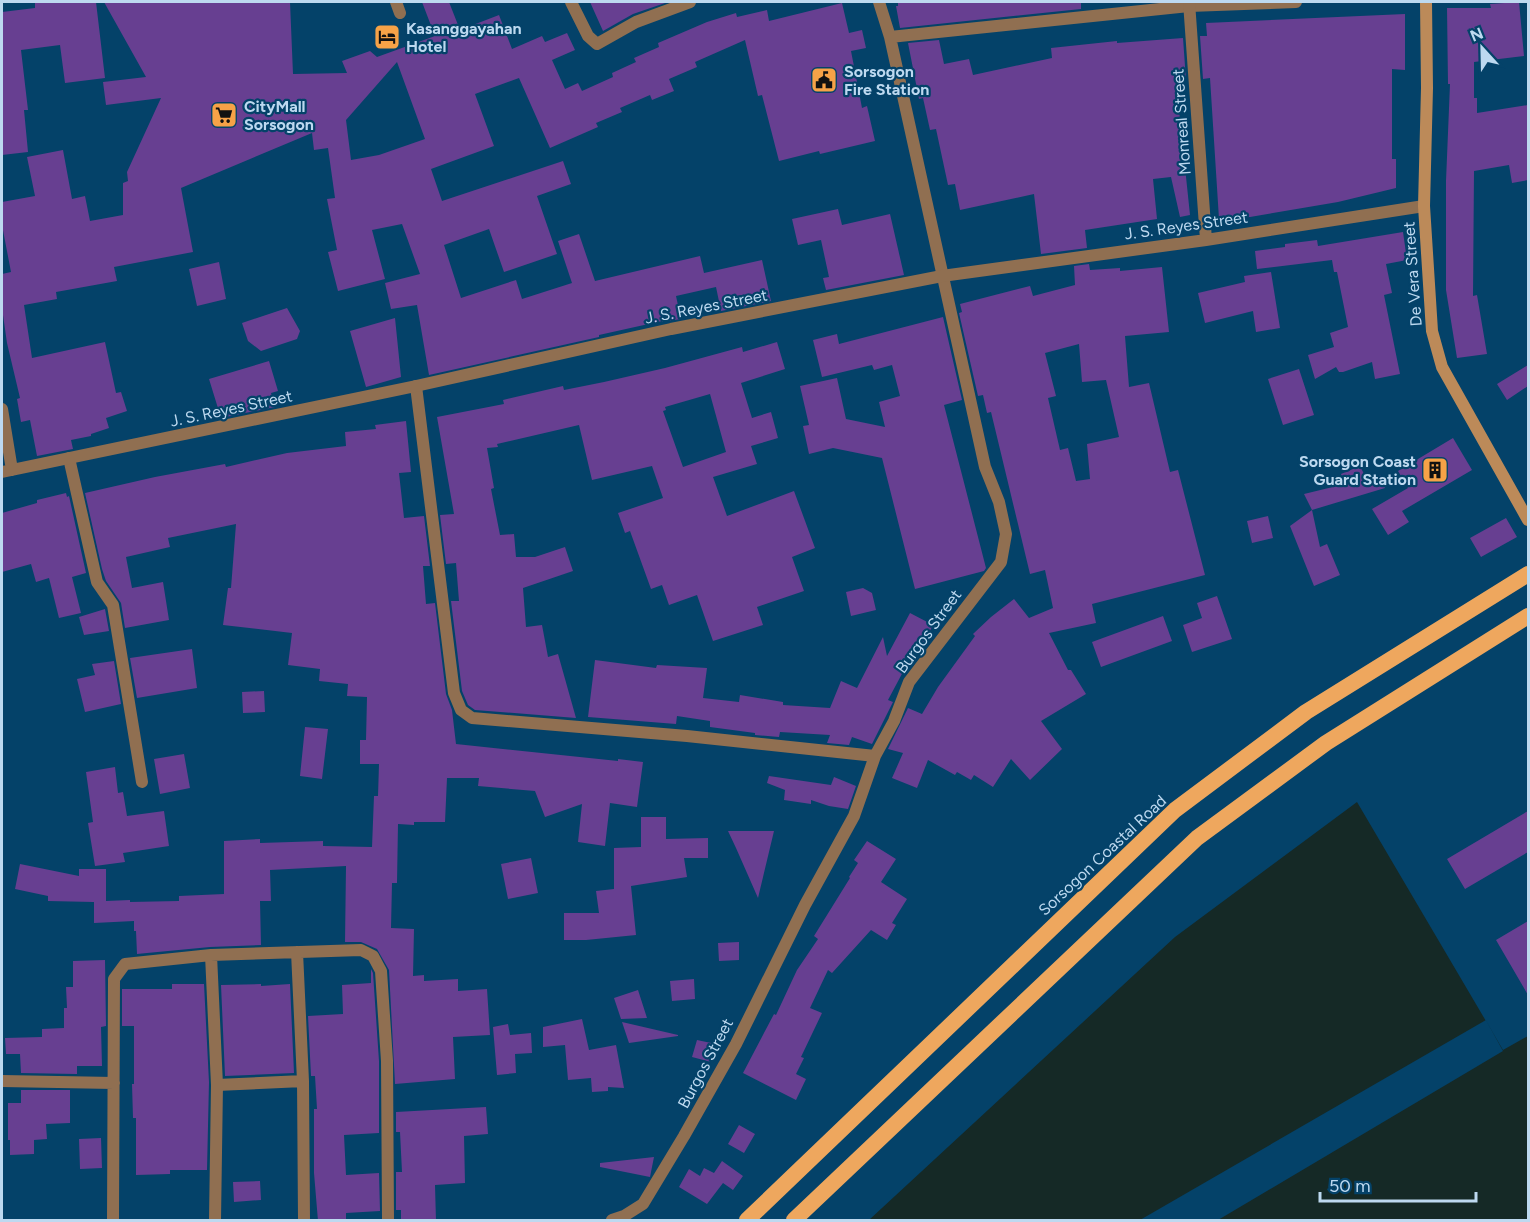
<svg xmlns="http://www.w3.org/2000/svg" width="1530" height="1222" font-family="Figtree,sans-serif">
	<rect width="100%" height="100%" fill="#044269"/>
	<path fill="#152926" d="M1357,802L1503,1050L1528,1036V1220H869L1175,937Z"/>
	<path fill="#044269" d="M1486,1020L1503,1051L1218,1220H1140Z"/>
	<path fill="#673f91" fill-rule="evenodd" d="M43,2H96L105,78L65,83L60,45L21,50L28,110H24L28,152L2,155V12L35,8V3Z
		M104,2H290L293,74L347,73L342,61L370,51L377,57L435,36L422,2H449L460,30L499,15L512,49L542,36L545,42L567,33L575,50L552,60L565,89L578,83L582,91L613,77L612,73L636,62L634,58L659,47L658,43L707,22L736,13L737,17L767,10L769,21L842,3L849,33L862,30L866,48L851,51L862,108L867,106L875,141L820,154L819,151L779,161L762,95L758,96L745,40L695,62L697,67L669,79L674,91L652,100L650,95L620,108L622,112L596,123L598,127L550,148L519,78L475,94L494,146L431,169L442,201L563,161L571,184L537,196L557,254L504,272L489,229L444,245L461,298L516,280L522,299L572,283L558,241L579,234L595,281L700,256L704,273L762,260L771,301L721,311L716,287L676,296L681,319L662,322V321L599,335V337L429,375L417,305L391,309L385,283L420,274L402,224L372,230L385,279L338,291L328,252L337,250L327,199L335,198L328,148L314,150L312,133L181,188L193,252L114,267L117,281L56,292L57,299L24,305L32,358L105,342L116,393L121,392L127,411L106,418L109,428L91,434V436L71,440L73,449L37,456L30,420L21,422L17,399L20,398L7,343L2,308V274L11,272L2,225V202L35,196L27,157L63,150L72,199L85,196L90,221L123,215V183L128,181L127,172L161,98L106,105L103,82L146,77ZM397,62L425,139L379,155L351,160L346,120Z
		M590,2H668L633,14L603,31Z
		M898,2H1081V9L900,28L896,6H898Z
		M1519,2L1524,56L1474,62V98H1477V113L1528,105V180L1512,183L1509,165L1474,171L1473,296L1477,295L1487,354L1457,358L1446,290V181L1450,84H1448L1447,8H1491L1490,4Z
		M1405,14V70L1392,69V159H1396V188L1338,202L1250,217L1219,219L1210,78L1203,79L1200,36H1207L1206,23Z
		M1183,38L1186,80L1176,81L1190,215L1180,217L1171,177L1153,179L1157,219L1085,230L1087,248L1041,254L1034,194L960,210L955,184L948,185L936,129L930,130L923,98L919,99L908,43L939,40L944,64L969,59L973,75L1052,58L1051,48L1117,41V43Z
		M838,209L842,225L890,214L904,275L826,290L823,278L829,277L821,240L798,245L792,219Z
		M1403,232L1407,260L1386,264L1392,293L1384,295L1400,374L1375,379L1372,362L1343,372H1339L1336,367L1315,379L1308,355L1334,347L1330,333L1348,327L1337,272H1334L1332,260L1257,269L1255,251L1285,247V244L1317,240L1318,246Z
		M219,262L226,299L197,306L189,269Z
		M1089,264L1090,270L1120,268V271L1162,267L1169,332L1125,336L1129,387L1149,383L1170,472L1178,470L1205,575L1092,604L1096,623L1049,633L1068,670H1071L1086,694L1041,721L1062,749L1030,780L1011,759L993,787L974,775L971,780L957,772L955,775L928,760L917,788L892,778L903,753L888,749L908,708L922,714L938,687L975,636L973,634L991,617L1014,599L1029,618L1053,608L1045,570L1030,574L991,412L987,413L983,395L978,396L959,313L962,312L960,304L1030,286L1033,296L1075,285L1074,266ZM1079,344L1082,382L1106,380L1119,437L1087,444L1090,479L1076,481L1068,448L1060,450L1048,398L1056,396L1045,353Z
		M1271,272L1280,328L1256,332L1253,311L1205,323L1198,293L1245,282L1244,276Z
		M287,308L300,331L297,339L261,351L248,341L242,323Z
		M943,317L962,400L944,405L986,568L984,571L915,589L882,458L833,448L809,454L803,426L809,425L800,386L837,378L846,419L885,427L879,402L900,396L892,365L874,370L872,365L822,377L813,340L837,334L839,344Z
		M395,318L401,377L366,387L350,331Z
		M777,342L785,369L741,383L752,418L771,412L778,438L751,446L757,464L713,477L727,516L794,491L815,548L792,557L804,591L757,607L763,625L713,641L697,595L669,605L662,585L651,589L630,531L625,533L618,513L663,498L652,466L592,480L579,425L497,444L498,447L487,448L494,488L491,489L500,535L514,534L516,557H535L565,547L573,571L523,588L526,627L542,625L548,657L558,654L576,718L475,710L468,705L462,691L451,601H459L456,563L446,564L440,515L454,514L437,417L504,404L503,400L563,386L564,390L604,382L665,368L742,347L743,352ZM710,394L726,452L683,467L663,411L666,410L665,407Z
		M269,361L278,391L271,393L275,407L221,418L209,379Z
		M1528,365V386L1507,400L1497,384Z
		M1299,369L1314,415L1283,425L1268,379Z
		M406,421L411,472L399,473L404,518L424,516L430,566H423L426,604L435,603L446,694L452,710L456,744L618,761V759L643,762L637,807L610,803L605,846L578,842L582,804L545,817L535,791L478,786L479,778H447L445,822H414V825L398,824L397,883H392L391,928L414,929L413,976L424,975V981L458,979V991L487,989L490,1035L453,1037L455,1079L395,1084L389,970L377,949L361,942H345L346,866L270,870L271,901H260L261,945L210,947L147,953L137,954L136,931H134V921L94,923V902L48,901V896L15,889L20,864L79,876V869H106V901L130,900V902L179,901V896L224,894V841L260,839V843L323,841V846L372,847L374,796H378L379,764H360V740H366L367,697L347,696L348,684L319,681L320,669L288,665L292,633L223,625L228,588H231L236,524L168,538L170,547L126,557L132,588L163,582L169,620L125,628L121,603L106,581L102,569L85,493L155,477L225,464L226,467L287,453L346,446L345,432L376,429L375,425Z
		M1453,438L1472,470L1402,511L1409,522L1388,535L1372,509L1408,488L1398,471Z
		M1360,466L1366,478L1381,475L1385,488L1312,510L1304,494L1345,484L1341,474Z
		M66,493L67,497L69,496L86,573L72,577L81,613L59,618L49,578L36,582L31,564L2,572V513L37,503V500Z
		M1312,510L1320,547L1327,544L1340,575L1314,586L1290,526Z
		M1268,516L1273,538L1252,543L1247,521Z
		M1506,518L1517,537L1481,557L1470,538Z
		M863,588L872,593L876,610L851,616L846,592Z
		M1217,596L1232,639L1192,652L1183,625L1202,618L1197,603Z
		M105,609L109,631L84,635L79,617Z
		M910,613L933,625L924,642L920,640L888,700L893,702L872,744L852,737L849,745L827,743L830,735L780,732L779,737L755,735V733L710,727V721L677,716L676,724L588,717L595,660L656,668L657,665L707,668L703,698L739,702L740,695L783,702V705L830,708L841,681L857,688L883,637L887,656Z
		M1163,616L1172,641L1101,667L1092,642Z
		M192,649L197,688L137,698L130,658Z
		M114,661L121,704L85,712L77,679L95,675L92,664Z
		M264,691L265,712L243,713L242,692Z
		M305,727L328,729L322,779L300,776Z
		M184,754L190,788L160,794L154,759Z
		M115,767L118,793L123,792L127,816L164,811L169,846L123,853L125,862L95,866L88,823L93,822L86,772Z
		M769,776L831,785L834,777L856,786L848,809L829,806L811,800V804L784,800L785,790L767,783Z
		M1528,811V852L1465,889L1447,859Z
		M641,817H666V839L708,838V858H684L687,877L631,886L636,935L586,940H564V913H599L596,891L614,889V848L641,847Z
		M728,831H774L758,898L736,848Z
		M867,841L896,859L881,882L907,899L892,923L896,925L887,940L871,930L832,973L828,970L810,1008L822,1013L801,1057L804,1058L796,1074L806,1079L796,1100L743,1073L774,1014L776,1015L797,970L818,939L814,936L850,878L849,877L858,863L854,860Z
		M531,858L538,893L508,899L501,864Z
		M1528,921V995L1496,940Z
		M739,942V960L719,961L718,943Z
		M105,960L106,1026L101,1027L102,1066H77V1074L21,1073L20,1054H6L5,1038L42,1037V1029L64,1028V1008H67L66,987H73V961Z
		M371,969L373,973L379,1061V1133L344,1135L346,1175L379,1173L380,1211L346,1213V1221H318L314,1173V1109H317L315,1076H311L308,1016L343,1014L342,985L371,983Z
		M694,979L695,999L672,1001L670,981Z
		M172,984H204L209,1082L207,1170H170V1174L136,1175V1118H133L132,1084H134V1026H122V989H172Z
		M261,984V986L290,984L294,1073L225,1076L221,985Z
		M638,990L647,1018L621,1019L614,998Z
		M582,1019L589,1050L616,1045L624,1088L608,1087V1091L592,1092L591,1078L568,1080L565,1045L543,1047V1027Z
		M622,1022L678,1035V1036L629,1043Z
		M508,1024L510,1035L531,1033L532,1053L515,1054L516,1073L497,1075L493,1027Z
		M697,1040L716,1044L711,1062L692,1057Z
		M21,1090H70V1123L46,1124L47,1139L34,1140V1154L10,1155V1140H8V1103H21Z
		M486,1107L488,1134L464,1136L465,1183L435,1185L436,1221H401V1210H396V1172H402L400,1132H396V1112Z
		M739,1125L755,1134L744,1153L728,1144Z
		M101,1138L102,1168L80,1169L79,1139Z
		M654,1157L650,1177L600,1167V1163Z
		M722,1161L743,1176L733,1190L723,1183L707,1204L679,1187L689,1169L700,1176L704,1168L714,1173Z
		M260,1181L261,1200L234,1202L233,1182Z"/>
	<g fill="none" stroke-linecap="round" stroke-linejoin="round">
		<path stroke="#906f51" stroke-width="12" d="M396,2L400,13
			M571,2L588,36L597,44L636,22L690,2
			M890,37L1189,6L1296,2
			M416,386L454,693L461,710L472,718L687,736L875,756
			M69,458L97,582L113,605L142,782
			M297,952L303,1081L304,1220
			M211,955L217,1085L215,1220
			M2,1081L114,1083
			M217,1085L303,1081
			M113,1220L114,979L125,964L211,955L361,950L373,956L381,971L387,1061L388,1220
			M612,1220L624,1216L643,1204L684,1136L736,1044L805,905L854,816L875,756L894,721L909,682L1001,562L1006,534L999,502L985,467L890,37L879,2"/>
		<path stroke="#906f51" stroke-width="12" d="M1189,2L1206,240
			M2,409L12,470
			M2,472L416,386L671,329L942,276L1206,240L1424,206"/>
		<path stroke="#bc8a59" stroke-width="12" d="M1426,2L1427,88L1424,206L1432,331L1442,367L1528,520"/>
		<path stroke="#eea75e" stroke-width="16" d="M747,1220L1175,810L1306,712L1528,574
			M794,1220L1197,838L1326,743L1528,616"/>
	</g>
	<defs>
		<symbol id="hotel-square" viewBox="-11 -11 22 22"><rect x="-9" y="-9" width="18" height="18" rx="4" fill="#f6a247" stroke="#044269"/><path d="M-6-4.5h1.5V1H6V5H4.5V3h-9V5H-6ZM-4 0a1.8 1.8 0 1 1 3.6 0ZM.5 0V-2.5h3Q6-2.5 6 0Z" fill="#111"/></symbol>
		<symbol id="civic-square" viewBox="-11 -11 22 22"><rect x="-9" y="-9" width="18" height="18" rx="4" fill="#f6a247" stroke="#044269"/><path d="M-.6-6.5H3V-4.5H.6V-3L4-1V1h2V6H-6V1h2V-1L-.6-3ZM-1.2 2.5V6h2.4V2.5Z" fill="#111"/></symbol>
		<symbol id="supermarket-square" viewBox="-11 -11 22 22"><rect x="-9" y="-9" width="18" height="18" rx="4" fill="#f6a247" stroke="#044269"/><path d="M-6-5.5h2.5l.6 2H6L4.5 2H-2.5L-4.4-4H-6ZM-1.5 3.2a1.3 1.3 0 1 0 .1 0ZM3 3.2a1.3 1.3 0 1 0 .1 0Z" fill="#111"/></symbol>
		<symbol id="building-square" viewBox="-11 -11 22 22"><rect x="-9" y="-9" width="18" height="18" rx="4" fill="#f6a247" stroke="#044269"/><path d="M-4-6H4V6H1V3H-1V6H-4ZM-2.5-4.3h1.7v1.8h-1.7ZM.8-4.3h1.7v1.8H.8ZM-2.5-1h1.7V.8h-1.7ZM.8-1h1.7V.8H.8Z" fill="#111"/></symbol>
	</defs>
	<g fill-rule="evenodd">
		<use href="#hotel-square" x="372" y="22" width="30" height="30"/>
		<use href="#civic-square" x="809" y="65" width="30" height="30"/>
		<use href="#supermarket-square" x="209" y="100" width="30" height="30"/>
		<use href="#building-square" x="1420" y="455" width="30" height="30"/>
	</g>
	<g text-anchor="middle" stroke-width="4.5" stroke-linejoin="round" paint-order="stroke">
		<g font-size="16" font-weight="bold" fill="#bdd9f0" stroke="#044269" text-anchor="start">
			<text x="406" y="34">Kasanggayahan<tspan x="406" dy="18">Hotel</tspan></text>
			<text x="844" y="77">Sorsogon<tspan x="844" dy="18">Fire Station</tspan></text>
			<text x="244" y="112">CityMall<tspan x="244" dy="18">Sorsogon</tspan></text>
			<text x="1416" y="467" text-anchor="end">Sorsogon Coast<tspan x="1416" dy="18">Guard Station</tspan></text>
		</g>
		<g font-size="16" fill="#bdd9f0" stroke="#044269">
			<text transform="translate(1181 122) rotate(-94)" y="6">Monreal Street</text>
			<text transform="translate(1186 225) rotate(-8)" y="6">J. S. Reyes Street</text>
			<text transform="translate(1412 274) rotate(-94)" y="6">De Vera Street</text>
			<text transform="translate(706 306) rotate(-11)" y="6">J. S. Reyes Street</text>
			<text transform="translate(231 408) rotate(-12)" y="6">J. S. Reyes Street</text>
			<text transform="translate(928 631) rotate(-54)" y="6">Burgos Street</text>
			<text transform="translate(1102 855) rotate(-43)" y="6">Sorsogon Coastal Road</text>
			<text transform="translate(705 1063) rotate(-62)" y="6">Burgos Street</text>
		</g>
	</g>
	<rect width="1530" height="1222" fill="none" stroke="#bdd9f0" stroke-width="6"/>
	<g transform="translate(1482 48) rotate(338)" stroke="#044269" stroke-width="4.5" paint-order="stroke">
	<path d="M0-4.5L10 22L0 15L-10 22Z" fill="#bdd9f0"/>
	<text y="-9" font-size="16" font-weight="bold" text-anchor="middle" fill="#bdd9f0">N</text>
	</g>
	<path d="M1320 1192v9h156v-9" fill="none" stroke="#bdd9f0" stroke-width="3"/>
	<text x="1329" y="1192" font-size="18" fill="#bdd9f0" stroke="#044269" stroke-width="4.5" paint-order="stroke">50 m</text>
</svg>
